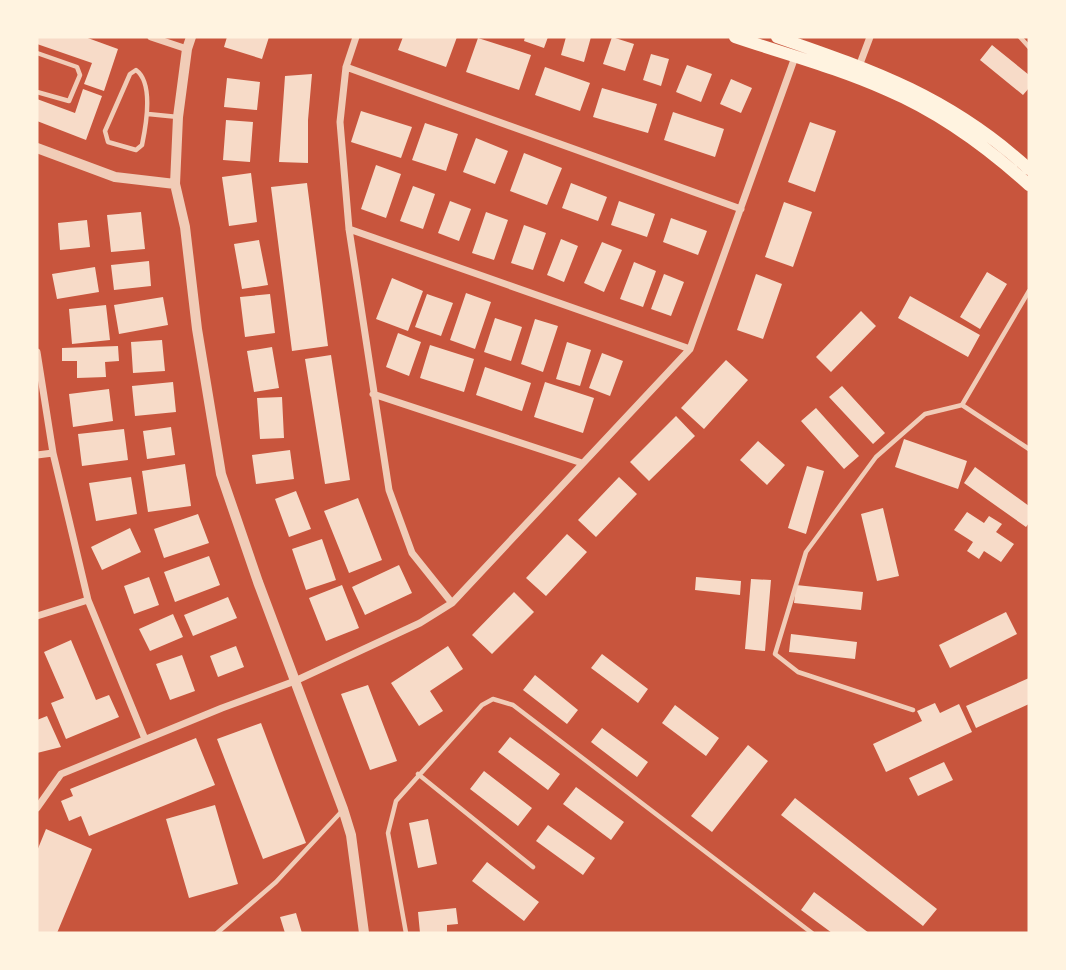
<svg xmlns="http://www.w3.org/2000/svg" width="1066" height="970" font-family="'Sofia Sans Condensed',sans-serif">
	<rect width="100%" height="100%" fill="#c8553d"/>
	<path fill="#f7dbc8" d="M37,37H85L118,49L104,91L84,84L92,63L37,44Z
		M227,37H269L262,59L224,47Z
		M403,37H457L446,67L398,50Z
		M525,37H548L544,48L524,41Z
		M566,37H591L584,62L561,55Z
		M612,37L634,44L625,71L603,64Z
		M478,38L531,55L519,90L466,72Z
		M992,45L1029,75V88L1023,95L980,60Z
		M651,54L669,59L661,86L643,80Z
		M687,65L712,74L701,102L676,92Z
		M545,67L590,83L580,111L535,95Z
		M312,74L308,120V163L279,162L285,76Z
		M227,78L260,82L257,110L224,107Z
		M731,79L752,88L741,113L720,104Z
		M602,88L657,104L648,133L593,117Z
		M83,89L102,96L86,140L37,121V99L75,113Z
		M361,111L412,127L401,158L351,142Z
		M673,112L724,129L715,157L664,140Z
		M226,120L253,122L250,162L223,160Z
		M810,122L836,131L815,192L788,182Z
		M425,123L458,134L446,171L412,160Z
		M476,138L508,151L495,184L463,172Z
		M524,153L562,168L547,205L510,191Z
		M376,165L401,174L386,218L361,209Z
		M251,173L257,222L229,226L222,177Z
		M307,183L328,346L292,351L271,187Z
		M571,183L607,197L598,221L562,208Z
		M413,186L435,194L423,229L400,221Z
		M450,201L471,209L459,241L438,233Z
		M619,201L655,214L647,237L611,225Z
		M784,202L812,212L793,267L765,257Z
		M141,212L145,249L111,252L107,215Z
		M486,212L508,220L494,260L472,253Z
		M671,218L707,231L698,255L663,242Z
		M87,220L90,247L60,250L58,223Z
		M524,225L546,233L533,270L511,263Z
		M561,239L578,246L564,282L547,275Z
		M259,240L268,285L242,289L234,244Z
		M602,242L622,250L604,292L584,283Z
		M149,261L151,286L114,290L111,265Z
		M634,262L656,271L643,307L620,299Z
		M95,267L99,292L57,299L52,274Z
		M987,272L1007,284L980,329L960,317Z
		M664,274L684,282L671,316L651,309Z
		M756,274L782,284L763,339L737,330Z
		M392,278L423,291L408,331L376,319Z
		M466,293L491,302L475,349L450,340Z
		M270,294L275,333L245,337L240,297Z
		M427,294L453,303L441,336L415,327Z
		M910,296L980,335L968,357L898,318Z
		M163,297L168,325L119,334L114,305Z
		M106,305L110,340L72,344L69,309Z
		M861,311L876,326L831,372L816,357Z
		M495,318L522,327L511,361L484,352Z
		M535,319L558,326L543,372L521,364Z
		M398,333L421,342L409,376L386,367Z
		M162,340L165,371L133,373L131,342Z
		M567,342L591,350L580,386L556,379Z
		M430,345L474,359L464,392L420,378Z
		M118,346L119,361L105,362L106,377L77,378V361H62V348Z
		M272,347L279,388L254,392L247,351Z
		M602,353L623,361L610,396L589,388Z
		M331,355L350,480L325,484L305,359Z
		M726,360L748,380L704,429L681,408Z
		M485,367L531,383L522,411L476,395Z
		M173,382L176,412L135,416L132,386Z
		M545,382L594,398L583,433L534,417Z
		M842,386L885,433L873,444L829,397Z
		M109,389L113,421L73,427L69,394Z
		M282,397L284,438L260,439L257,398Z
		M816,408L859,456L844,469L801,421Z
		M676,416L695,436L649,481L630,462Z
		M171,427L175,455L147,459L143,431Z
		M124,429L128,460L82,466L78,434Z
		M904,439L967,461L958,489L895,467Z
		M758,441L785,465L767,485L740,460Z
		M290,450L294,479L256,484L252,455Z
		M185,464L191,506L148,512L142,471Z
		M807,466L824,471L806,534L788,528Z
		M975,467L1029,506V523L1026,527L964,483Z
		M131,477L137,514L96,521L89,483Z
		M619,477L637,494L596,537L578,520Z
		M296,491L311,529L289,537L275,499Z
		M358,498L382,560L349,573L324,511Z
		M883,508L899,576L877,581L861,514Z
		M967,512L984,523L989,516L1002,524L996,532L1014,544L1001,562L984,551L979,559L967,551L973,542L954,530Z
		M198,514L209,543L164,558L154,529Z
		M130,528L141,552L102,570L91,547Z
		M567,534L587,552L546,596L526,578Z
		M322,539L336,580L306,590L292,549Z
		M209,556L220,585L175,602L164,572Z
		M399,565L412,593L365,615L352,587Z
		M149,577L159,605L134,614L124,586Z
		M696,577L741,581L740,595L695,590Z
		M751,579L771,580L765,651L745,649Z
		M342,585L359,628L326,641L309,598Z
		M796,585L863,592L861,610L794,603Z
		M514,592L534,612L492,654L472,635Z
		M228,597L237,618L193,636L184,615Z
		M1006,612L1017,634L950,668L939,645Z
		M173,614L183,637L150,651L139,629Z
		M791,634L857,642L855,659L789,652Z
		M71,640L96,700L109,695L119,717L66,739L51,703L64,698L44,652Z
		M236,646L244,667L218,677L210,656Z
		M448,646L463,669L430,691L443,711L419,726L391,683Z
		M602,654L648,689L638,703L591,668Z
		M182,655L195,691L170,700L156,664Z
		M535,675L578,710L567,724L523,690Z
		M1029,678V704L976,728L966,706Z
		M368,685L397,761L370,770L341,694Z
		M935,703L940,713L959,704L972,732L886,772L873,744L922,721L917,711Z
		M675,705L719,738L706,756L662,723Z
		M47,716L61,747L37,753V720Z
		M261,723L306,843L263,859L217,739Z
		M602,728L648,762L637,777L591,742Z
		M510,737L560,774L548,790L498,752Z
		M196,738L215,785L89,836L81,816L69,821L61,801L73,796L70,789Z
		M748,745L768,761L712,832L691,816Z
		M944,762L953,780L918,796L909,778Z
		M484,771L532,808L518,826L470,789Z
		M576,787L624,822L611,840L563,804Z
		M795,798L937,909L923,926L781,815Z
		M215,805L238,884L189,898L166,819Z
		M428,819L437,864L418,868L409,823Z
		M548,825L595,858L583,875L536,841Z
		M46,829L92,849L57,933H37V851Z
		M487,862L539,902L524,921L472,881Z
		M814,892L869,933H832L801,910Z
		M456,908L458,924L447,925V933H420L418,912Z
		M296,913L302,933H285L280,917Z"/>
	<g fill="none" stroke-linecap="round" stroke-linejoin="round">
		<path stroke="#f1ccb7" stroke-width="4.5" d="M1020,37L1029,47
			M37,53L77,67L80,75L69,101L37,92
			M136,70C154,83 146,126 142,145L136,150L108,142L105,131L130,74Z
			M148,114L178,117
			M962,405L1029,449
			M913,710L798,672L775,654L806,552L876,457L925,414L962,405L1029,291
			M418,774L533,867
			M217,933L276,882L343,810
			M406,933L388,833L396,801L482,705L493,699L513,705L812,933"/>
		<path stroke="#f1ccb7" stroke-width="7" d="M151,37L187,49
			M356,37L346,67L340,122L349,229L389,490L412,553L452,603
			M346,67L741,209
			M858,69L870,37
			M349,229L690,349
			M37,352L53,453L88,600L145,739
			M373,394L582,463
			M37,455L53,453
			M37,616L88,600
			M37,808L61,774L222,708L295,681L420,623L452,603L690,349L795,57"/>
		<path stroke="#f1ccb7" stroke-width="10" d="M191,37L187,49L178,117L175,184L185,227L197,329L221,474L258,582L343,809L351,835L364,933
			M37,148L115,177L175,184"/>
		<path stroke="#fff3e0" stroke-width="12" d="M735,37C785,54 838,68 887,90C939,112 988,148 1029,185
			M777,37C875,71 950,97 1029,169"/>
	</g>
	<rect width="1066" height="970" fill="none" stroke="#fff3e0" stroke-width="77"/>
</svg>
